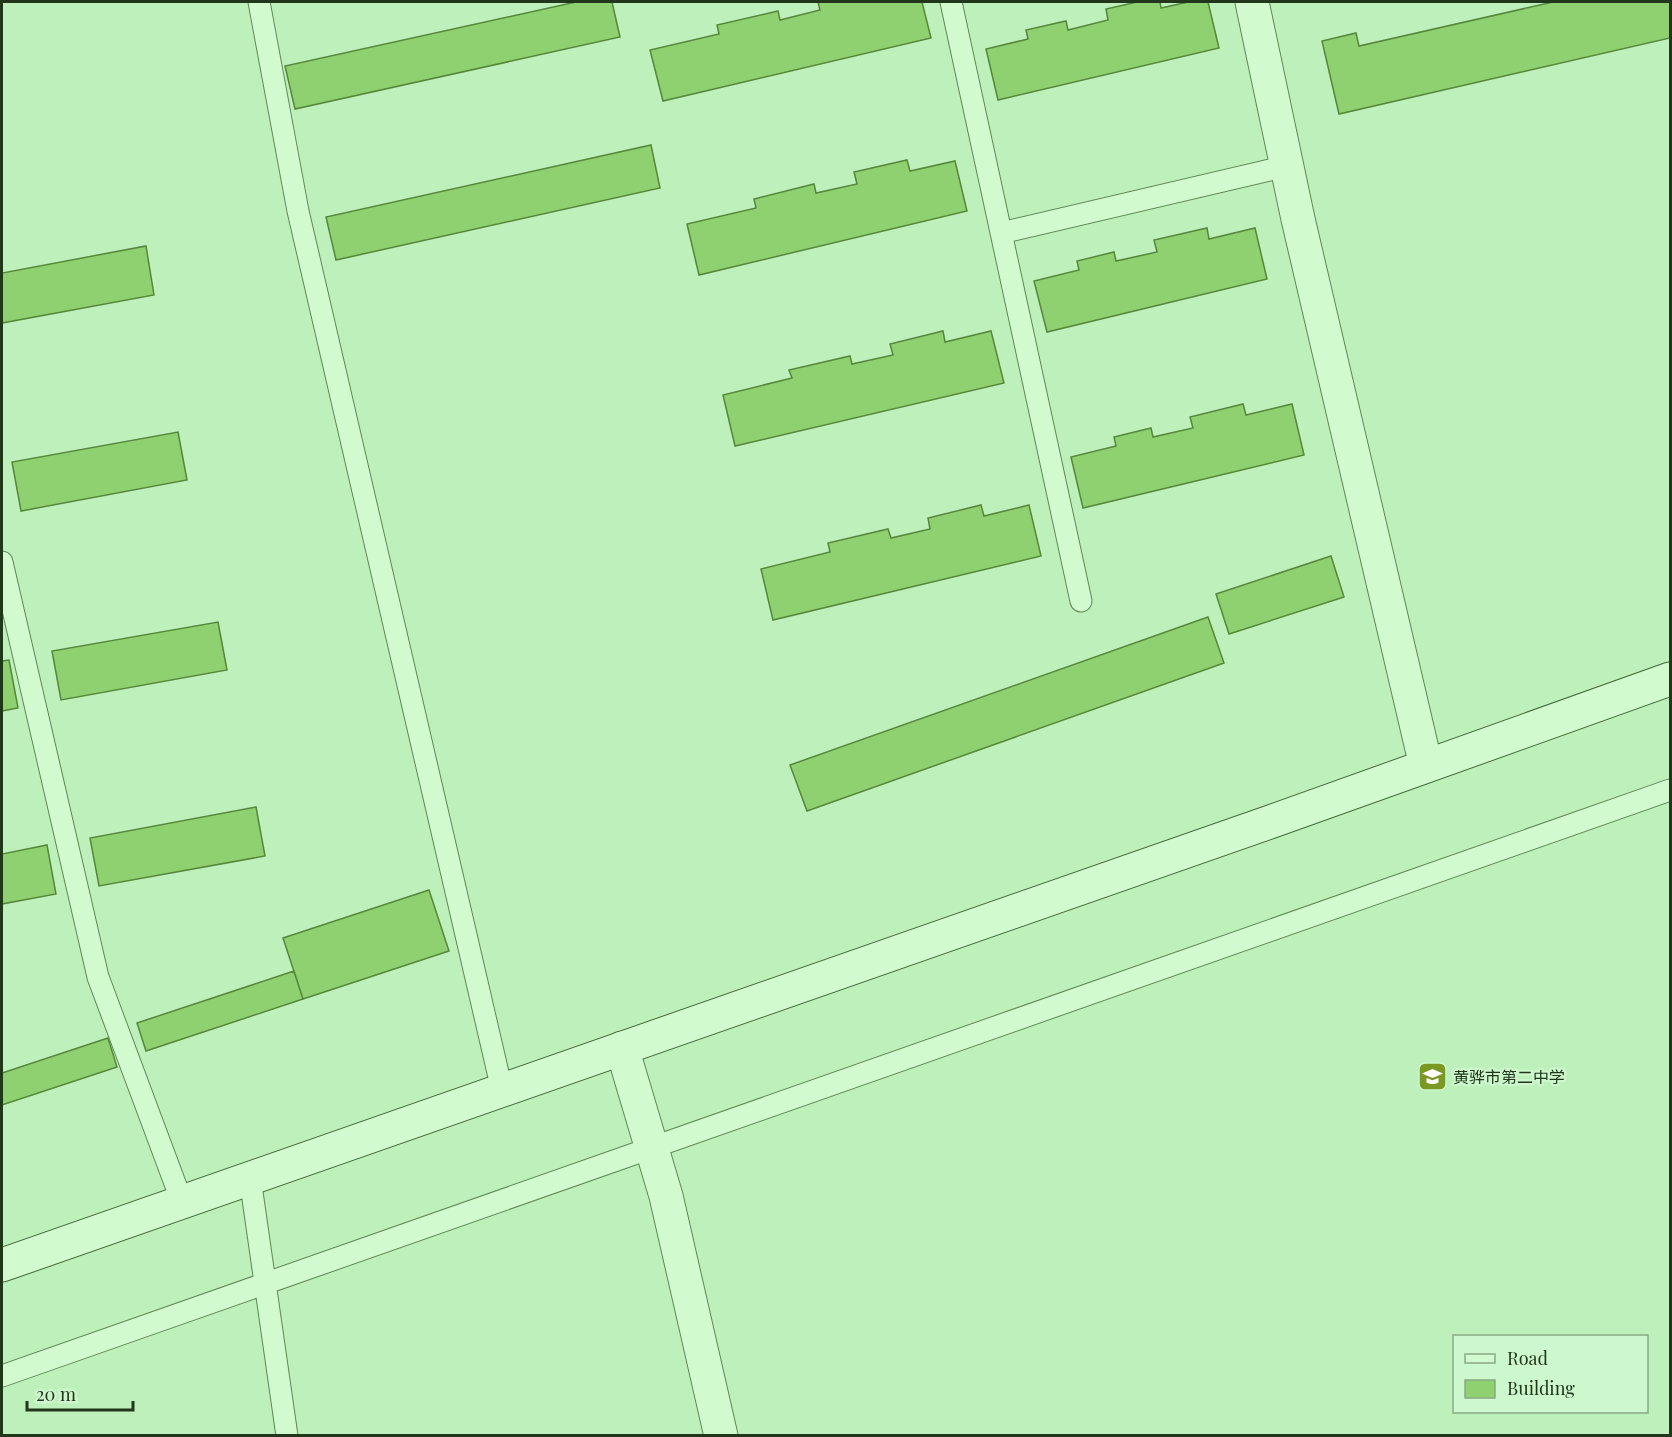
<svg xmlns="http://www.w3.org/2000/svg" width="1672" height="1437" font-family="'Playfair Display','Noto Sans SC',serif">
	<rect width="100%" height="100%" fill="#bef0bc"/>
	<path fill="#8fd070" stroke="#55883a" stroke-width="1.5" d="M576,2H612L620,37L295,109L285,66Z
		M818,2H922L931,38L663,101L650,50L719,34L717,25L778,11L780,20L820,10Z
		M1137,2H1160L1161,8L1188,2H1208L1219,48L998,100L986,49L1028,39L1026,30L1066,21L1068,30L1108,20L1106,9Z
		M1553,2H1670V38L1339,114L1322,41L1356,33L1359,46Z
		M651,145L660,188L336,260L326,217Z
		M907,160L910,171L955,161L967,211L699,275L687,224L756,208L754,199L814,184L816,193L857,184L854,172Z
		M1207,228L1209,239L1255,228L1267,279L1047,332L1034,281L1079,270L1077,261L1114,252L1116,261L1157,252L1154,240Z
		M146,246L154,295L2,323V273Z
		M943,331L945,342L991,331L1004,383L735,446L723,395L792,378L789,370L850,356L852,364L893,355L890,344Z
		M1243,404L1246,415L1292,404L1304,455L1083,508L1071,457L1116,446L1114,437L1151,428L1153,437L1193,428L1190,417Z
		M178,432L187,480L21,511L12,462Z
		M981,505L984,516L1029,505L1041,556L773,620L761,569L830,552L828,543L888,529L891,538L930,529L928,518Z
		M1331,556L1344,597L1229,634L1216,594Z
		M1208,617L1224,663L807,811L790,765Z
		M218,622L227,670L61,700L52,651Z
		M9,660L18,708L2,711V661Z
		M256,807L265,856L99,886L90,838Z
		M47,845L56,894L2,904V854Z
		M429,890L449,951L303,999L283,938Z
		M294,971L303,999L146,1051L137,1023Z
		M108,1038L117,1067L2,1105V1073Z"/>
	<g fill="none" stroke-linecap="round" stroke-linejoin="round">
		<defs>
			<path id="lane" d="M259,2L298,211L502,1090
				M951,2L1081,601
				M1001,233L1287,166
				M2,562L98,977L182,1202
				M250,1178L287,1436
				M2,1376L1670,790"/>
			<path id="street" d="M1252,2L1298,219L1426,766
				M622,1048L666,1196L721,1436"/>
			<path id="secondary" d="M2,1265L1270,822L1670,679"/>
		</defs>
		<use href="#lane" stroke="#608855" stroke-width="23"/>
		<use href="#street" stroke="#608855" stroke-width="35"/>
		<use href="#secondary" stroke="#446938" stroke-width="35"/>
		<use href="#lane" stroke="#d1facf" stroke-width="21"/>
		<use href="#street" stroke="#d1facf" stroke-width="33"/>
		<use href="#secondary" stroke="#d1facf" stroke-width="33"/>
	</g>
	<defs>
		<symbol id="school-square" viewBox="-11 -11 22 22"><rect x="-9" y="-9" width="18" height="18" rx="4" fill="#7b9922" stroke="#cdf7cc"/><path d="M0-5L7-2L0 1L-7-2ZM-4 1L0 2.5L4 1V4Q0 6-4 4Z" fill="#fff"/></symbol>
	</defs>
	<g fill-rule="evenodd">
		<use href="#school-square" x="1416" y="1060" width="33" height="33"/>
	</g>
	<g text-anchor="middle" stroke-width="4.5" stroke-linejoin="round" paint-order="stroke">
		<g font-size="16" fill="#22361b" stroke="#cdf7cc" text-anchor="start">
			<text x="1453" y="1083">黄骅市第二中学</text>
		</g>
	</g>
	<rect width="1672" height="1437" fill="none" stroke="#22361b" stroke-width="6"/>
	<rect x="1453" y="1335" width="195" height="78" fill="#cdf7cc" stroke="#89aa85" stroke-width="1.5"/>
	<rect x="1465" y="1354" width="30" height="9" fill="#d1facf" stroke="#89aa85" stroke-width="1.5"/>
	<text x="1507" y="1365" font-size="18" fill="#22361b">Road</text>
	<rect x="1465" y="1380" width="30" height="18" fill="#8fd070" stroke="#89aa85" stroke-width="1.5"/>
	<text x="1507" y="1395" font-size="18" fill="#22361b">Building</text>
	<path d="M27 1401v9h106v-9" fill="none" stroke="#22361b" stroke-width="3"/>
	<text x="36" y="1401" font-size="18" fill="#22361b" stroke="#cdf7cc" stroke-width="4.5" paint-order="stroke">20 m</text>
</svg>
